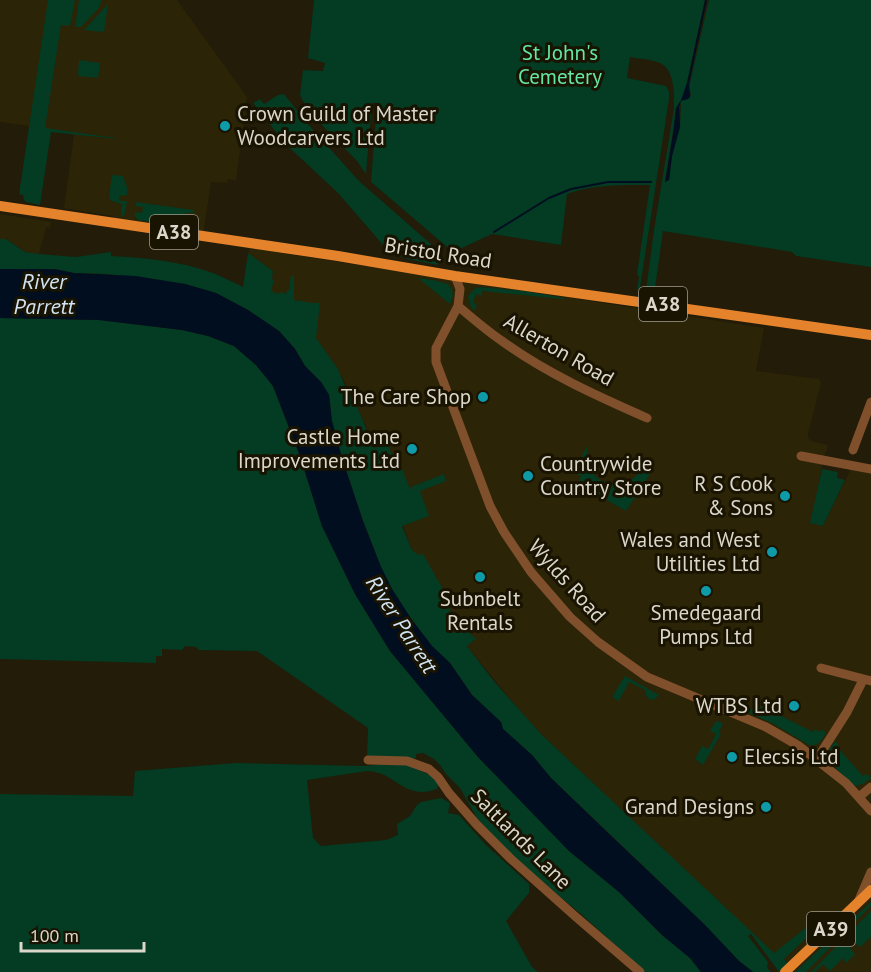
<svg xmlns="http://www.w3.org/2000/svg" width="871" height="972" font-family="'PT Sans',sans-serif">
	<rect width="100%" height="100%" fill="#221c08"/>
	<path fill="#2c2407" d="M0,0H177L247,97L236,181L228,179L227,183L211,182L203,236L113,223V216L64,208L74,135L30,128L29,126L0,122Z
		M0,214L51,222L50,228L46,227L39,254L25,252L6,239H1L0,242Z
		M249,248L764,328L756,371L819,379L821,383L808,434V438L811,441L828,445L823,461L811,523L823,526L849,473L851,466L871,469V972H793L784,959L774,954L634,822L541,734L520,711L467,646L412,550L365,424L338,369L244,287Z"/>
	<path fill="#033b23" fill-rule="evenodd" d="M48,0H75L70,26L61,25L45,128L115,138L117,139L51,132L40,205L26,202L24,200L23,195L19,194Z
		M79,0H102L98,9L81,27H75Z
		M314,0H705L687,83L682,100L688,99L691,95L689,87L709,0H871V267L796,256L792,252L663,231L654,295L647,294L646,291L654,230L674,108C674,94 675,70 660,63C651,59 639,59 630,57L627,78L666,86L669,92V99L640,288L637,290L639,277L637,274L650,185C622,185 594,184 567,194L561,245L492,234L453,252L371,182L377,103H372L366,174L357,161L313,116L305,105L300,95L303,70L323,71L325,63L308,58ZM681,102L680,127L672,156L669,180L665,182L676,113Z
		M108,4L104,32L84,30Z
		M79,60L100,63L98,78L78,76Z
		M284,94L307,123L359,181L432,245L439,263L437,265L408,259L390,253L338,193L292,150L276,132L253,103L260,99L264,104L278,95Z
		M112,175L123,176L127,187V195L119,196L120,201H127L125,213L123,217L121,215L122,204L112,201L109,198Z
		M136,202L193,210V213H185V219L192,220L190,224L187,227L138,220L135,216V212L142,213L143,207L135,206Z
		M0,239H6L25,252L39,254L76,257L111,252V256C145,258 181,261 213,273C223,277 233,282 243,287L248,253L273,271L272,279L274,280L271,291L278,294L280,292L286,294L287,290H289L291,276H294V300L313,303H320L316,338L338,369L345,386L359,411L374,448L388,444L396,468L401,466L410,489H411V487L444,474L446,481L420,491L429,516L402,526L412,550L419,555L423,554L444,591L449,609L461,628H464L476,639L467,646L493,680L541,734L774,953L818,918L820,925L784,959L793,972H779L751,934L748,936L768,962L767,968L771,972H753L739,961L704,924L551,778L532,755L503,729L501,722L472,695L450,663L432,646L412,620L392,589L381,567L363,521L342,458L332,421L329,395L321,382L305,366L295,349L279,331L248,310L216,293L185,284L107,274L74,273L54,269H0Z
		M418,278L433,280L448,284C454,291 454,296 450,304Z
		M480,287L524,291L565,298L563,299L482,291V296L476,294L473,302L477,305L474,311L471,307L468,296L474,289Z
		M0,318L99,320L182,330L208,336L234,346L256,365L273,386L300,456L322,526L355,594L390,651L478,757L569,851L619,892L662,935L690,958L701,972H645L581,914L529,871L498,842L477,818L460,788L446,774L440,765L434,759L423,753L416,754V758L412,759L382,756H367L368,728L257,651L199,650L196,647L185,646L182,650L162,649V656H156V663L0,659Z
		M587,446C587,451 587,456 587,461C591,480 613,490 630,481C635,477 640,472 645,468L652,471L626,511L578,484L581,476L574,472Z
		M822,469L838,472L837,478L845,480L823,526L810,523Z
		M625,676L659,695L655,699L651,700L646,696L645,690L629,682L619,701L612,697Z
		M731,703L754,710L757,704L813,732L815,729L820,732L822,729L826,733C822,740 818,747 809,745L772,723L730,705Z
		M716,721L723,723L719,732L721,734L703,765L695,759L702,746L708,749L716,734L710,731Z
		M835,741L839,746L838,748L863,776L867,774L871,778L863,784L855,786L830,763C824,755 830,749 835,741Z
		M236,763L364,766L387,764L408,765L434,777L439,785L437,789C403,801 397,772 367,771L307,780L313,838L321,846L386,840L398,835L397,824L410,816L417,805L421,802L441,798L450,803L448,813L459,815L486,845L529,884V893L506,921L532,967L538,972H0V794L133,796L135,771Z
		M871,902V906L806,972H795Z
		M871,911V937L860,947L855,943L850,948L855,954L846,963L843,958L830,971L823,964L815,972H811Z"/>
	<path fill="#000e1f" d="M705,0H707L689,84L690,97L688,99L681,101L679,107L680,127L672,156L669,180L665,182L673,134L676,108L681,100L687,83Z
		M0,269H54L74,273L136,276L185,284L216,293L248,310L279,331L295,349L305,366L321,382L329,395L332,421L342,458L363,521L381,567L392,589L412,620L432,646L450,663L472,695L501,722L503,729L532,755L551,778L608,833L704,924L739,961L753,972H701L690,958L662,935L619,892L569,851L478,757L390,651L355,594L322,526L300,456L273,386L256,365L234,346L208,336L182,330L99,320L0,318Z"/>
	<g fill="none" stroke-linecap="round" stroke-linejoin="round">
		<path stroke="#000e1f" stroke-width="2" d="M494,232L549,198L571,189L608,182H651"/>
		<path stroke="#80502c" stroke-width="9" d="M455,276L460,289L458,306L436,348V362L490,506L504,532L531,572L570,617L598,642L647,677L766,727L799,746L846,783L871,811
			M458,306C472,318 487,331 502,341C546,373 597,396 647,418
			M853,450L871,402
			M801,456L871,469
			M821,668L871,681
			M817,759L847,712L863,680
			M368,760L407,761L429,769L438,777L449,793L477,825L511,859L576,917L640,972
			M859,797L871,787
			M859,900L871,872"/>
		<path stroke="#e5822c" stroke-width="10" d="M0,206L338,256L455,276L871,335
			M785,972L871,890"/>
	</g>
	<g fill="#0f9aa8" stroke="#191301" stroke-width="2">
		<circle cx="225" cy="126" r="6"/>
		<circle cx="483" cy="397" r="6"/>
		<circle cx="412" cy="449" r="6"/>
		<circle cx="528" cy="476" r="6"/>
		<circle cx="785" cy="496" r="6"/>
		<circle cx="772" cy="552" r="6"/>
		<circle cx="480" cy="577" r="6"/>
		<circle cx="706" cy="591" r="6"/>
		<circle cx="794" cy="706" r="6"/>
		<circle cx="732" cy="757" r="6"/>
		<circle cx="766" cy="807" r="6"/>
	</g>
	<g text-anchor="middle" stroke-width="6" stroke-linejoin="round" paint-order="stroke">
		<g fill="#191301" stroke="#a19c8e" stroke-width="1.5">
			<rect x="150" y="215" width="48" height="34" rx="4.5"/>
			<rect x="639" y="287" width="48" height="34" rx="4.5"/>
			<rect x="807" y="912" width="48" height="34" rx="4.5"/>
		</g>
		<g font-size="20" font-weight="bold" fill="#dbd7cb">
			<text x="174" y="239">A38</text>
			<text x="663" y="311">A38</text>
			<text x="831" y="936">A39</text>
		</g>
		<g font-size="21" fill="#63e7a4" stroke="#191301">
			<text x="560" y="60">St John's<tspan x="560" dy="24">Cemetery</tspan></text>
		</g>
		<g font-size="21" fill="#dbd7cb" stroke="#191301" text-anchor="end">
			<text x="237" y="121" text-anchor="start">Crown Guild of Master<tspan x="237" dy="24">Woodcarvers Ltd</tspan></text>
			<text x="471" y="404">The Care Shop</text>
			<text x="400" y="444">Castle Home<tspan x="400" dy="24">Improvements Ltd</tspan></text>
			<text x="540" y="471" text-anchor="start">Countrywide<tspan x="540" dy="24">Country Store</tspan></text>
			<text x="773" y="491">R S Cook<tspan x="773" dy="24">&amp; Sons</tspan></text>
			<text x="760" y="547">Wales and West<tspan x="760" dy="24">Utilities Ltd</tspan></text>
			<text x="480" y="606" text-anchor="middle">Subnbelt<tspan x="480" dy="24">Rentals</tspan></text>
			<text x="706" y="620" text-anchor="middle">Smedegaard<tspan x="706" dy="24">Pumps Ltd</tspan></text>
			<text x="782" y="713">WTBS Ltd</text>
			<text x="744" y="764" text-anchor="start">Elecsis Ltd</text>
			<text x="754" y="814">Grand Designs</text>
		</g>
		<g font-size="21" fill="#dbd7cb" stroke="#191301">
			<text transform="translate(438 253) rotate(9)" y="7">Bristol Road</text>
			<text transform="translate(559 350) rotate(30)" y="7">Allerton Road</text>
			<text transform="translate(567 581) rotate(48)" y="7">Wylds Road</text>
			<text transform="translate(521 839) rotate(45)" y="7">Saltlands Lane</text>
		</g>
		<g font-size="22" font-style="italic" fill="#d0e3f3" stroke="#191301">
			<text x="44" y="289">River<tspan x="44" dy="25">Parrett</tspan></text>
			<text transform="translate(402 624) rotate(57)" y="8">River Parrett</text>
		</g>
	</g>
	<path d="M21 942v9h123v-9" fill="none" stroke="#dbd7cb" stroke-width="3"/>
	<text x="30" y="942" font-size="18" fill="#dbd7cb" stroke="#191301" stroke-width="4.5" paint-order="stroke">100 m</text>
</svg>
